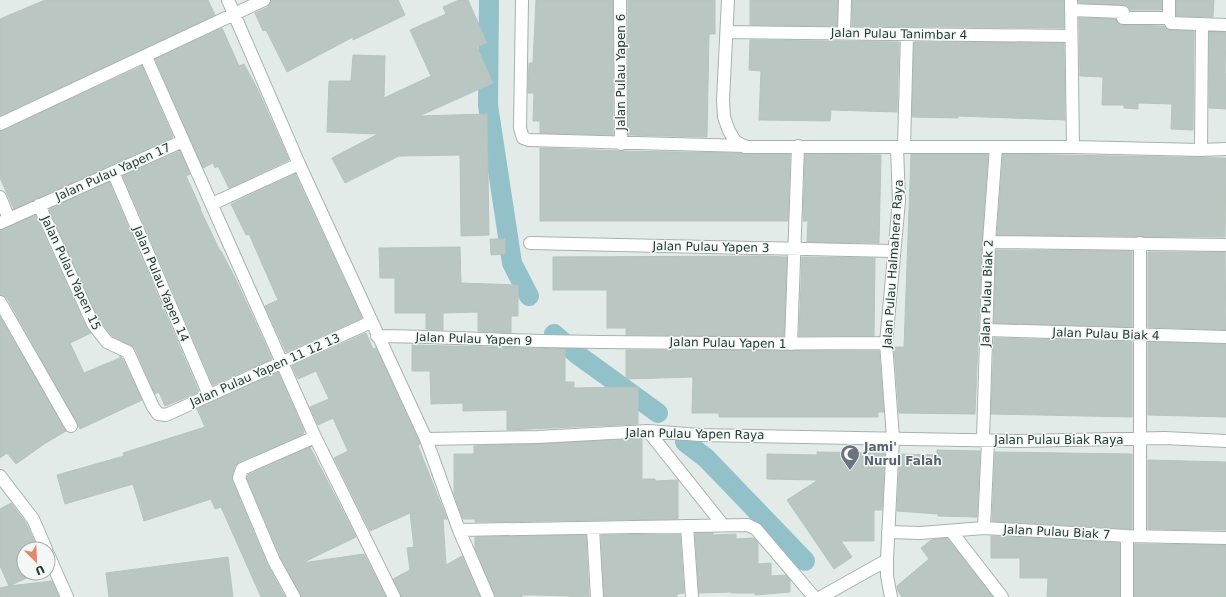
<svg xmlns="http://www.w3.org/2000/svg" width="1226" height="597" font-family="'DejaVu Sans',sans-serif">
	<rect width="100%" height="100%" fill="#e3ebe8"/>
	<g fill="none" stroke-linecap="round" stroke-linejoin="round">
		<path stroke="#92c1c9" stroke-width="20" d="M489,0L488,105L512,263L529,296
			M554,334L578,355L658,413
			M685,442L706,458L805,561"/>
	</g>
	<path fill="#b9c6c1" stroke="#b6c4be" d="M45,0H208L215,15L0,116V19Z
		M271,0H398L405,15L353,40V37L287,72L266,30L263,31L255,13L268,7Z
		M459,0H468L487,43L477,47L493,83L419,116L487,114L489,235L461,236L460,155L399,156L345,183L332,158L378,134L327,132L329,81H351L353,55L385,56L384,98L431,76L410,30L446,14L443,7Z
		M536,0H613V135L540,133V121H533L534,93H528L529,63H533Z
		M628,0H715V34H709L707,137L628,135Z
		M750,0H838L837,26L750,25Z
		M852,0H1064V28L852,26Z
		M1078,0H1162V10H1130L1127,6L1124,5L1079,3Z
		M1176,0H1214L1213,17L1176,16Z
		M1079,18L1116,19L1119,24L1123,25L1164,26L1170,30L1194,31L1193,130L1171,129L1172,104L1138,103V109L1124,108V105H1102L1103,77L1080,76Z
		M222,28L239,66L244,64L257,88L289,160L229,188L218,166L215,168L213,163L203,168L155,59Z
		M1209,32H1226L1225,74H1226V109L1209,108Z
		M750,40L899,42L897,112L831,110L830,121L759,120L761,71L749,70Z
		M914,42L1064,43L1065,120L958,116V118L912,117Z
		M142,66L173,137L14,209L0,178V131Z
		M540,148L621,151L790,154L788,221H540Z
		M180,151L190,174L186,176L201,209H200L220,251H221L236,280L272,359L213,385L123,176Z
		M805,154L881,155L879,243L807,242L808,221H803Z
		M911,154H988L982,242L975,414L899,413L894,347H904Z
		M1003,154L1226,158L1225,237L997,235Z
		M295,174L362,318L286,352L265,306L278,300L249,234L246,235L231,204Z
		M109,182L199,392L165,406L159,392L155,394L135,348L112,336L99,320L49,209Z
		M35,215L86,327L91,333L70,343L84,373L120,358V356L122,358L142,400L80,429L7,298L0,295V230Z
		M490,239H505V254L491,255Z
		M460,247L461,283L518,285V316H511V333L478,331V312L443,313V330L426,329V313H395V278H380L379,248Z
		M996,250L1132,251V327L994,323Z
		M1148,252H1225L1226,330L1148,327Z
		M763,256L787,257L784,336L626,335V328H607V290H553V257Z
		M802,257L875,258L874,336H799Z
		M0,317L66,431L44,444L16,464L7,453L0,458Z
		M366,333L373,349L376,348L420,444L418,446L447,519H443L446,565L462,556L480,597H401L393,579L410,570L407,548L414,547L410,513L370,531L334,458L348,451L333,418L318,425L310,407L329,399L316,371L298,379L292,366Z
		M994,338L1132,342V417L991,414Z
		M1148,342L1226,344V417L1148,415Z
		M412,345L565,349V382H574V388L638,387V424L507,430V410L463,411V403L431,404L430,371H412Z
		M626,350L879,351L884,412H878V417H719V413H692L693,377L626,379Z
		M278,372L304,431L303,434L239,462L235,466L232,476V481L267,564L285,597H261L221,507L215,509L211,499L144,521L133,484L65,504L57,475L124,456L123,453L205,427L197,409Z
		M642,439V479H655V481L678,480V519L475,522V519H463L454,494V454H474V446Z
		M310,447L356,537L302,563L364,554L386,597H301L281,558L247,478L248,475Z
		M937,450L980,451L977,517L938,516V514L897,511L900,454L937,455Z
		M817,452L885,453L882,510H874V541H841L852,557L834,569L787,500L818,480L767,479V454L817,455Z
		M995,452L1132,454V529L992,521Z
		M1148,460L1226,462V530L1148,529Z
		M11,503L26,523L38,549H24V573H38L9,586L52,581L59,597H0V588L9,586L0,566V509Z
		M695,533H713V535L736,534V539L754,538L758,542V564L771,563V576L786,575L790,580V592L755,595V593H731V592L699,593Z
		M680,534L684,593L677,594V597H604L601,535Z
		M586,535L589,597L537,595H522V597H495L475,548V537Z
		M991,536L1120,543V597H1047L1048,578H1020V558H991Z
		M947,538L993,597H902L898,591L897,586L929,559L921,548L931,540Z
		M1134,544L1226,545V597H1134Z
		M228,557L233,597H109L106,573Z"/>
	<g fill="none" stroke-linecap="round" stroke-linejoin="round">
		<defs>
			<path id="street" d="M228,0L299,164L426,439L459,530L488,597
				M522,0L520,128L523,138L529,140L745,146
				M620,0L621,144
				M728,0L723,100L724,117L729,131L735,141L745,147H1073L1201,150L1226,149
				M1071,0L1073,147
				M1169,0V18L1171,23L1226,25
				M1071,10L1123,12V18H1169
				M727,32L1071,36
				M844,32L845,0
				M146,57L315,437L394,597
				M0,124L264,0
				M904,147L907,34
				M1201,150L1202,24
				M113,172L209,395
				M0,197L9,219
				M212,204L299,164
				M39,205L93,324L107,342L128,352L153,407L158,414L166,415L371,322
				M0,223L183,141
				M989,242L1226,245
				M530,243L893,251
				M1140,243V536
				M0,302L71,426
				M986,330L1226,337
				M377,336C432,336 486,340 541,341C656,343 771,344 886,343
				M791,344L798,146
				M648,431L723,525
				M426,439L538,437L648,431L700,435L1018,441L1165,438L1226,441
				M983,439L989,242L996,147
				M687,526L692,597
				M984,528L988,440
				M593,529L597,597
				M459,530L748,525L756,529L814,597
				M951,531L1002,597
				M888,532L920,533L984,528L1127,536L1226,538
				M1127,536V597
				M294,597L274,561L239,478L242,469L315,437
				M821,597L887,560
				M891,597L887,576V560L893,438L886,343L899,201L897,147"/>
			<path id="secondary" d="M0,476L33,519L46,549
				M48,554L67,597"/>
		</defs>
		<use href="#street" stroke="#a6b2af" stroke-width="14"/>
		<use href="#secondary" stroke="#a3b6af" stroke-width="14"/>
		<use href="#street" stroke="#fff" stroke-width="12"/>
		<use href="#secondary" stroke="#fff" stroke-width="12"/>
	</g>
	<defs>
		<symbol id="mosque-pin" viewBox="-11 -11 22 30"><path d="M0 17L-7.5 6A9.5 9.5 0 1 1 7.5 6Z" fill="#6b7280" stroke="#f3f8f6"/><path d="M3.5-4.9A6 6 0 1 0 3.5 4.9A5 5 0 1 1 3.5-4.9Z" fill="#fff"/></symbol>
	</defs>
	<g fill-rule="evenodd">
		<use href="#mosque-pin" x="839" y="443" width="22" height="30"/>
	</g>
	<g text-anchor="middle" stroke-width="3" stroke-linejoin="round" paint-order="stroke">
		<g font-size="12" fill="#253a35" stroke="#f3f8f6">
			<text transform="translate(899 34) rotate(1)" y="4">Jalan Pulau Tanimbar 4</text>
			<text transform="translate(621 72) rotate(-90)" y="4">Jalan Pulau Yapen 6</text>
			<text transform="translate(113 172) rotate(-24)" y="4">Jalan Pulau Yapen 17</text>
			<text transform="translate(711 247) rotate(1)" y="4">Jalan Pulau Yapen 3</text>
			<text transform="translate(893 264) rotate(-86)" y="4">Jalan Pulau Halmahera Raya</text>
			<text transform="translate(71 273) rotate(65)" y="4">Jalan Pulau Yapen 15</text>
			<text transform="translate(161 284) rotate(67)" y="4">Jalan Pulau Yapen 14</text>
			<text transform="translate(987 293) rotate(-88)" y="4">Jalan Pulau Biak 2</text>
			<text transform="translate(1106 334) rotate(2)" y="4">Jalan Pulau Biak 4</text>
			<text transform="translate(474 339) rotate(2)" y="4">Jalan Pulau Yapen 9</text>
			<text transform="translate(728 343) rotate(1)" y="4">Jalan Pulau Yapen 1</text>
			<text transform="translate(265 370) rotate(-24)" y="4">Jalan Pulau Yapen 11 12 13</text>
			<text transform="translate(695 434) rotate(1)" y="4">Jalan Pulau Yapen Raya</text>
			<text x="1059" y="444">Jalan Pulau Biak Raya</text>
			<text transform="translate(1057 532) rotate(3)" y="4">Jalan Pulau Biak 7</text>
		</g>
		<g font-size="12" font-weight="bold" fill="#5b616d" stroke="#f3f8f6" text-anchor="start">
			<text x="864" y="451">Jami'<tspan x="864" dy="14">Nurul Falah</tspan></text>
		</g>
	</g>
	<g transform="translate(36 561) rotate(156)"><circle r="19" fill="#f3f8f6" stroke="#a1aca9"/>
	<path d="M0-3L7 15L0 10L-7 15Z" fill="#e1886c"/>
	<text y="-6" font-size="11" font-weight="bold" text-anchor="middle" fill="#253a35">U</text>
	</g>
</svg>
